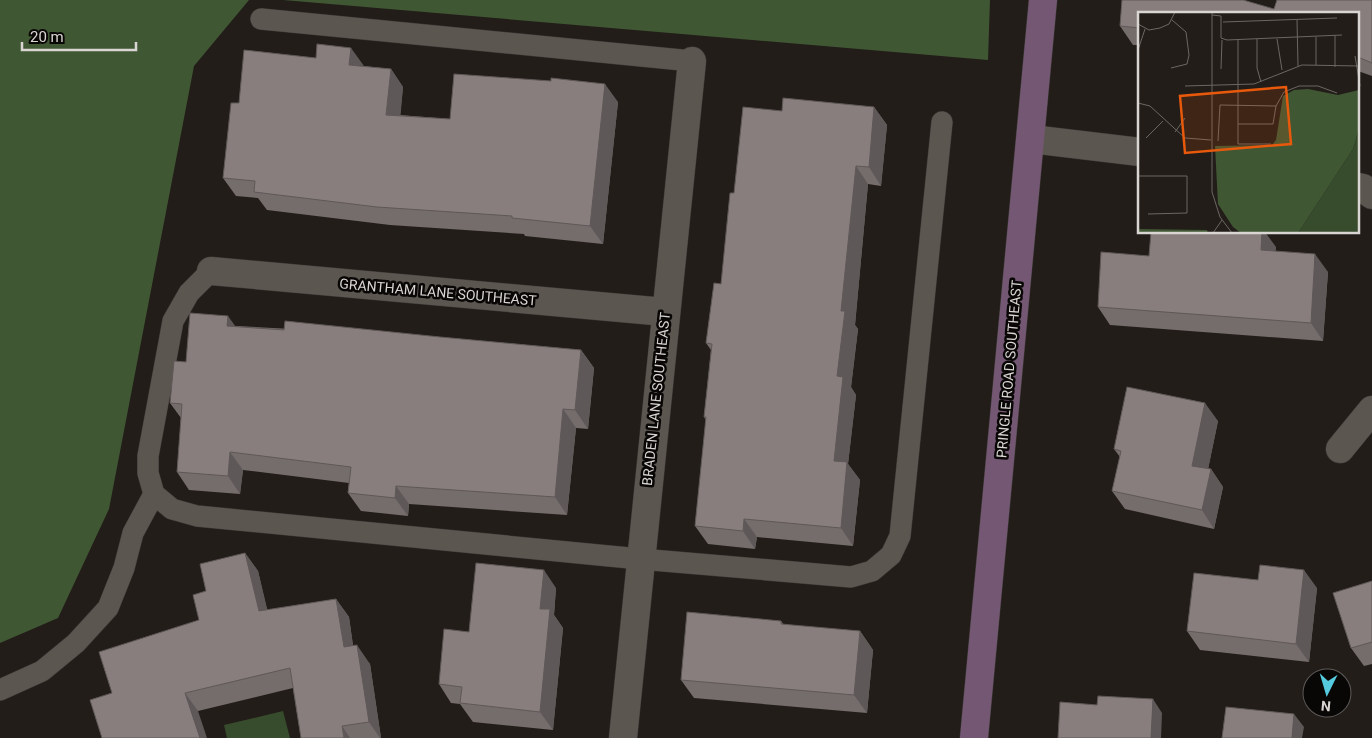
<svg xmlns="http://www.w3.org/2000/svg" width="1372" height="738" font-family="Roboto,sans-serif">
	<rect width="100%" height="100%" fill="#221d18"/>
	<path fill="#374b2d" d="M283,711L290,738H227L224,725Z"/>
	<path fill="#405734" d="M0,0H249L194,66L109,509L58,618L0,643Z
		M283,0H990L988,60Z"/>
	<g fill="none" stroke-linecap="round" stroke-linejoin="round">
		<defs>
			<path id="lane" d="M261,19L692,61
				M211,271L189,293L173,321L148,456V473L154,494L172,509L197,516L640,559L851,577L872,571L891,555L900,536L942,122
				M0,690L42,671L76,643L108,608L124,568L133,533L154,494"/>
			<path id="street" d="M1031,139L1140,152
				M1358,187L1363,188L1372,195
				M211,271L665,312
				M1340,449L1372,410
				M623,738L692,61"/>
			<path id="secondary" d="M974,738L1043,0"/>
		</defs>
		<use href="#lane" stroke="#3c3835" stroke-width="22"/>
		<use href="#street" stroke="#3c3835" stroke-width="29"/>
		<use href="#secondary" stroke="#3c3835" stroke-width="29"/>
		<use href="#lane" stroke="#5c5650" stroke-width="21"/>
		<use href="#street" stroke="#5c5650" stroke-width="28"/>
		<use href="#secondary" stroke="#735773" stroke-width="28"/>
	</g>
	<path fill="#756c6c" d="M1122,0H1243L1274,9L1277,0H1372V76L1358,71V14H1140V45H1133L1120,26Z
		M316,58L363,66L391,69L403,87L400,115L450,119L618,102L603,244L525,236L524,234L390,225L267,210L258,198L236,196L223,178L239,103Z
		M874,107L887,125L881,186L868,184L855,325L858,329L851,387L856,395L848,464L860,480L853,546L757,537L755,549L708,544L695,526L706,420L704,417L711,350L706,343L721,284L734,193L782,111Z
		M1276,247L1275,251L1328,272L1323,341L1110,325L1098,307L1149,256Z
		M236,326L440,337L581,350L594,368L588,429L576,428L567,515L409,504L408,516L361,511L348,493L349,483L243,470L240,494L189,490L177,472L181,418L170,403L186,362Z
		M1218,421L1208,469H1211L1223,487L1214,529L1125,509L1112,491L1120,457L1114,449Z
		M245,553L258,571L267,610L336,599L349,617L353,646L370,664L381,738H301L293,688L198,711L112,693L199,620Z
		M1372,581V664L1364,666L1351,648Z
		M556,588L554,615L563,628L553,730L473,722L460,704L451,703L439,684L469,632Z
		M1317,588L1309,662L1200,650L1187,631Z
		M781,621L784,625L860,631L873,650L867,713L694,698L681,680Z"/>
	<path fill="#5f5858" d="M351,48L364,66L349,65Z
		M391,69L403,87L399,133L386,115Z
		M605,84L618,102L603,244L590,226Z
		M874,107L887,125L881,186L869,167Z
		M856,166L868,184L855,325L858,329L851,387L856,395L848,464L860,480L853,546L841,528L834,461L837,376L841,311Z
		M1262,232H1265L1276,247L1274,268L1261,250Z
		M1315,254L1328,272L1323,341L1311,323Z
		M228,316L241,334L227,326Z
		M581,350L594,368L588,429L575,410Z
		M1205,403L1218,421L1205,484L1192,466Z
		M563,409L576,428L567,515L555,497Z
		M230,452L243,470L240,494L228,476Z
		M1211,469L1223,487L1214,529L1202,510Z
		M396,486L409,504L408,516L395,498Z
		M744,519L757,537L755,549L743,531Z
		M245,553L258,571L272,629L259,611Z
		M544,570L556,588L554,615L563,628L553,730L540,712V609Z
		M1304,570L1317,588L1309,662L1296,644Z
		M336,599L349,617L356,666L344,647Z
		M860,631L873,650L867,713L854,695Z
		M357,645L370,664L381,738H380L369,722Z
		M185,693L198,711L207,738H200Z
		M1153,699L1162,713L1161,738H1151Z
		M1294,714L1304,727L1302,738H1292Z
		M342,726L350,738H344Z"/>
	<path fill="#887e7d" stroke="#5f5858" d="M1122,0H1243L1274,9L1277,0H1372V63L1358,57V14H1140V28L1120,26Z
		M317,44L351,48L349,65L391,69L386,115L450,119L454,74L551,81V78L605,84L590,226L512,218V216L377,207L254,192L255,181L223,178L231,103H239L244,50L316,58Z
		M783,98L874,107L869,167L856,166L841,311H845L837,376L843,377L834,461L847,462L841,528L744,519L743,531L695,526L706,417H704L712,344L706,343L714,283L721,284L730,193H734L743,107L782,111Z
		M1151,232H1262L1261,250L1315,254L1311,323L1098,307L1101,252L1149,256Z
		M190,313L228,316L227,326L284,330L285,321L440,337L581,350L575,410L563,409L555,497L396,486L395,498L348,493L351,467L230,452L228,476L177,472L182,404L170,403L174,361L186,362Z
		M1127,387L1205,403L1192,466L1211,469L1202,510L1112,491L1121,451L1114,449Z
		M245,553L259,611L336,599L344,647L357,645L369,722L342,726L344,738H301L290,668L185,693L200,738H102L90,700L112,693L99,652L199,620L193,595L206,591L200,564Z
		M476,563L544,570L540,609H550L540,712L460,703L462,687L439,684L444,629L469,632Z
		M1260,565L1304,570L1296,644L1187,631L1194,573L1258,580Z
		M1372,581V642L1351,648L1333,593Z
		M687,612L781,621V624L860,631L854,695L681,680Z
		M1098,696L1153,699L1151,738H1058L1060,702L1097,705Z
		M1226,707L1294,714L1292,738H1222Z"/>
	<g text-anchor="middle" stroke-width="5" stroke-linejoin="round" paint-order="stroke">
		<g font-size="14" fill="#d9d5d2" stroke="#090706">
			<text transform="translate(438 292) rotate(5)" y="5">GRANTHAM LANE SOUTHEAST</text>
			<text transform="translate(1009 369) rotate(-85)" y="5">PRINGLE ROAD SOUTHEAST</text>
			<text transform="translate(656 399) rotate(-84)" y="5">BRADEN LANE SOUTHEAST</text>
		</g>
	</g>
	<g transform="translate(1138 12)">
		<rect width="221" height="221" fill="#221d18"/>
		<path d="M221,117V221H160L215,137Z" fill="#374b2d"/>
		<path d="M170,77L200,83L221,78V117L215,137L160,221H103L95,215L80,192L77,134L134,133L138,128L145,84L156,78ZM0,217L69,218L70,221H0Z" fill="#405734"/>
		<path fill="none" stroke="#6b6762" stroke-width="1" d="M74,0V180L82,205L94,221M74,3L83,4V26L89,28L204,23M159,8L160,54M85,10L199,6M0,12L11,18L22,16L31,12L37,0M119,27V56L123,70M139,27L144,58M100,28V132H133M0,38L7,17M217,44L222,74M178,53V25M197,55V23M33,56L49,52L51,43L48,20L34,8M83,57L84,28M47,74L116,72L164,53L222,54M0,91L12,94L47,126L73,128M138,94L146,80L161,74H180L199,81M37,120L47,106M8,126L25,109M80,129L82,93L138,94L135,112H100M0,164H49V201L10,202M75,221L84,208"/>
		<path fill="#e8590c" fill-opacity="0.15" stroke="#e8590c" stroke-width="2.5" d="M148,75L153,132L47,141L42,84Z"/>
		<rect width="221" height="221" fill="none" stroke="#d9d5d2" stroke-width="2.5"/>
	</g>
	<g transform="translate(1327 693) rotate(185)"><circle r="24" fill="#090706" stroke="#5c5958"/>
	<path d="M0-4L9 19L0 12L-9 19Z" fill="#55cadf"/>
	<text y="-8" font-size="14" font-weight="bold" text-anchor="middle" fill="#d9d5d2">N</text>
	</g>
	<path d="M22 42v8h114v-8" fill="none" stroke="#d9d5d2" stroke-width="2.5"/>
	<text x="30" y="42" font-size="15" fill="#d9d5d2" stroke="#090706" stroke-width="4" paint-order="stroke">20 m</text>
</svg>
